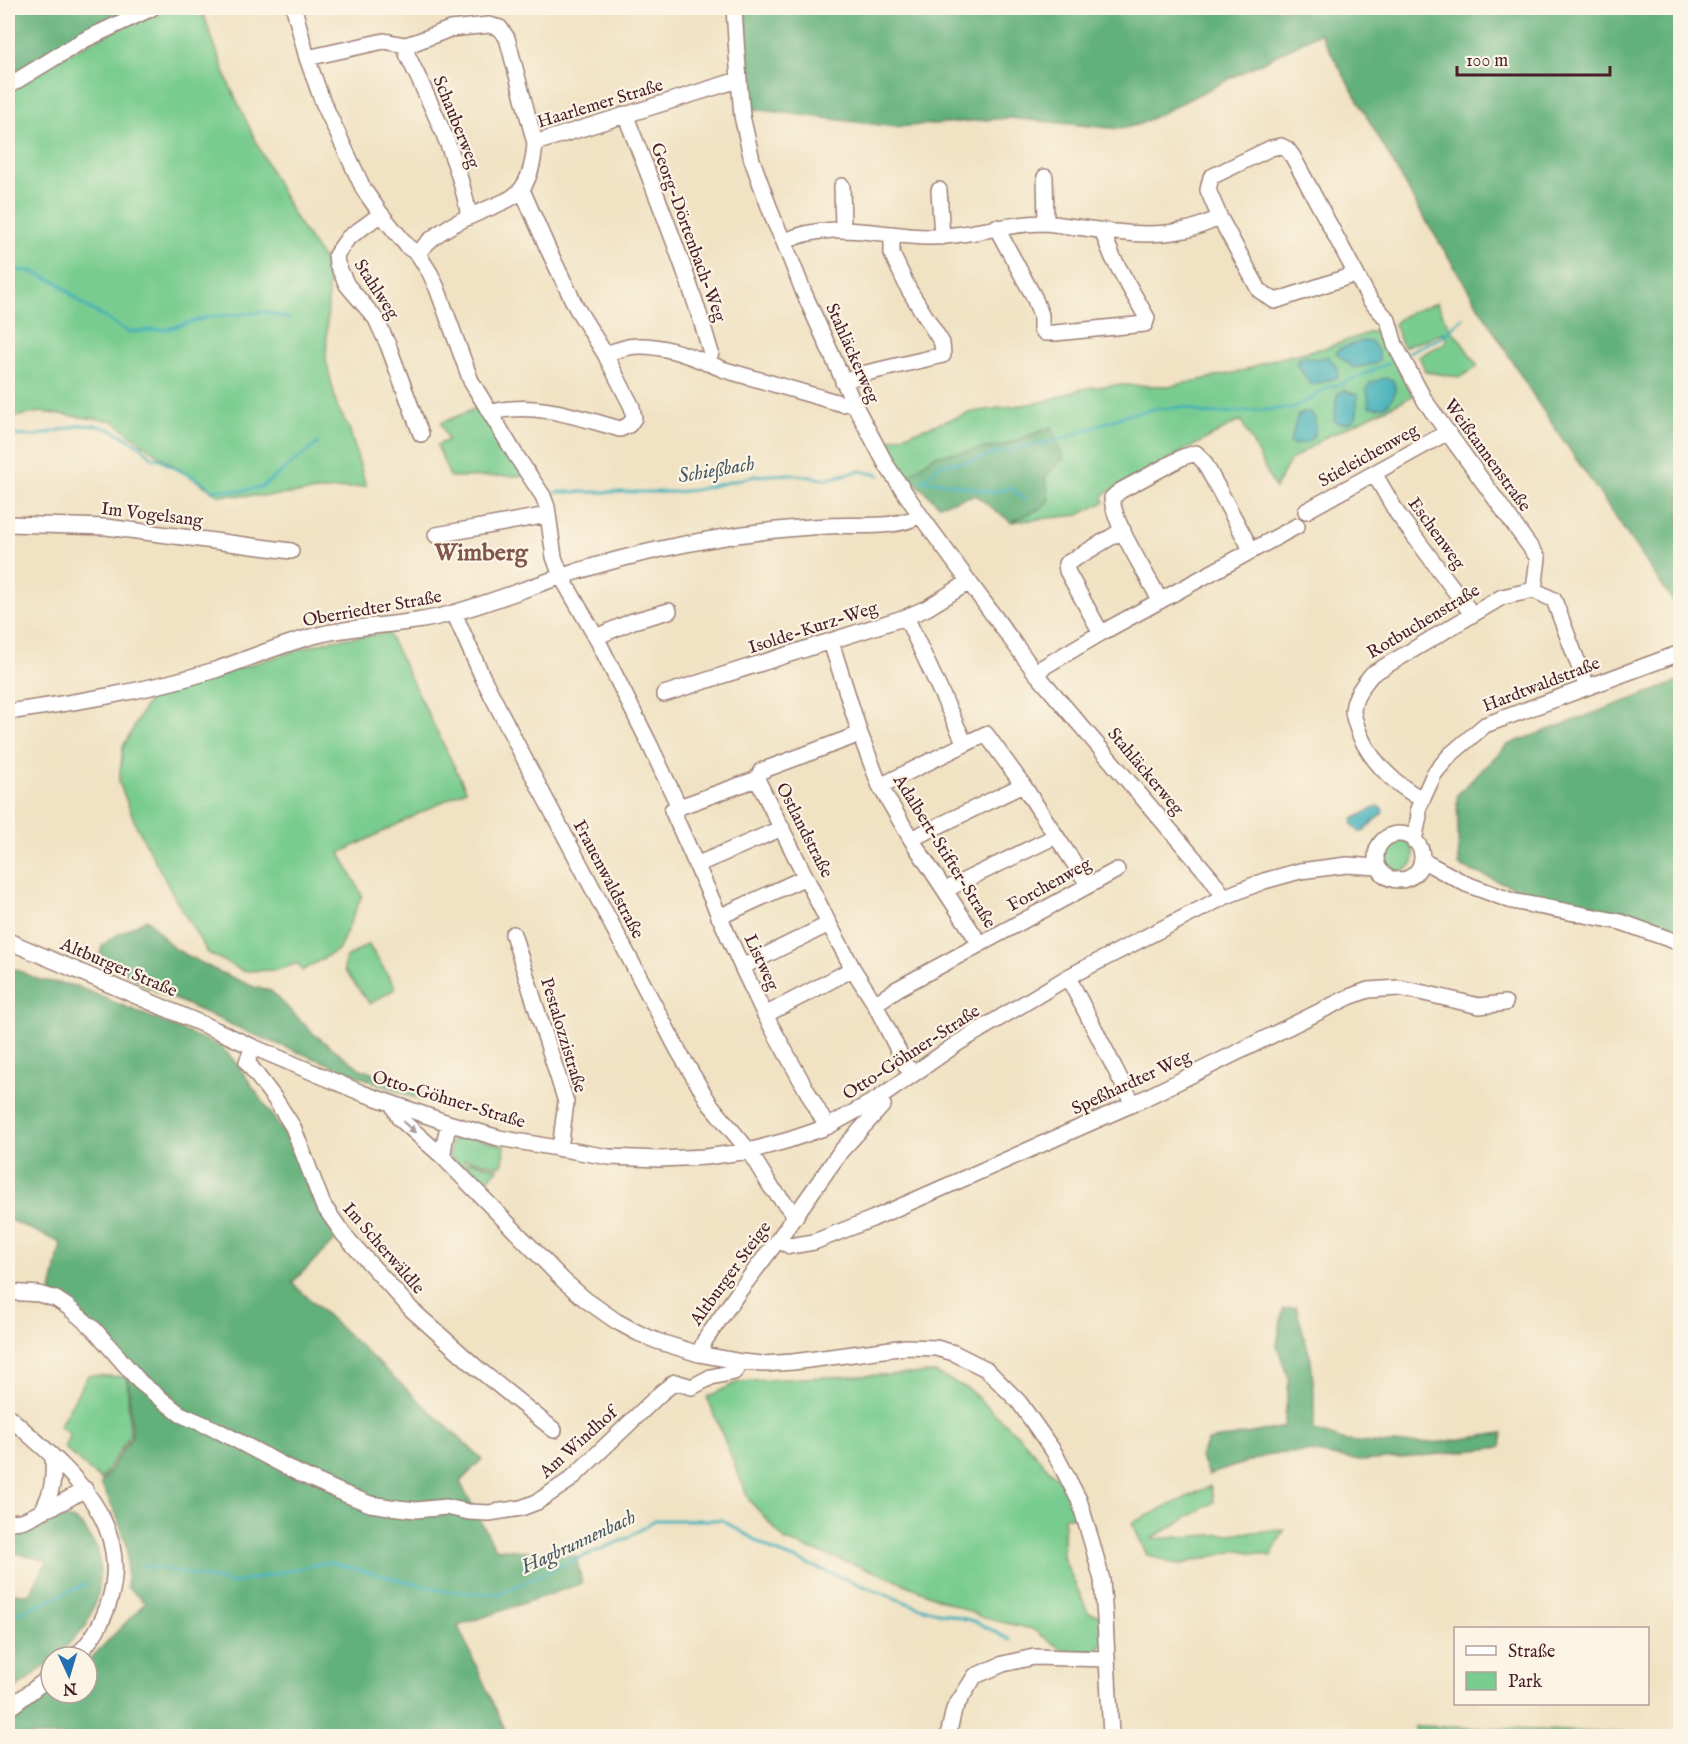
<svg xmlns="http://www.w3.org/2000/svg" width="1688" height="1744" font-family="'IM FELL English',serif">
	<rect width="100%" height="100%" fill="#fcf5e5"/>
	<filter id="ink" filterUnits="userSpaceOnUse"><feTurbulence type="fractalNoise" baseFrequency=".0167" numOctaves="2"/><feDisplacementMap in="SourceGraphic" scale="12" xChannelSelector="R" yChannelSelector="G"/><feConvolveMatrix kernelMatrix="1 2 1 2 8 2 1 2 1" color-interpolation-filters="sRGB"/></filter>
	<filter id="wash" filterUnits="userSpaceOnUse"><feTurbulence type="fractalNoise" baseFrequency=".008" numOctaves="4" result="noise"/><feDisplacementMap in="SourceGraphic" scale="24" xChannelSelector="R" yChannelSelector="G"/><feGaussianBlur stdDeviation="1.35" result="paint"/><feColorMatrix in="noise" values="0 0 0 0 0 0 0 0 0 0 0 0 0 0 0 0 0 1.4 0 .05"/><feComposite in="paint" operator="in"/></filter>
	<g filter="url(#wash)">
		<rect width="100%" height="100%" fill="#f0e2c3"/>
		<path fill="#79cc8f" stroke="#62765d" stroke-width="1.5" d="M164,8H201L229,84L258,146L294,216L329,268L326,360L337,406L349,428L366,486L269,496L218,495L153,452L113,421L41,412L8,418V84L136,20Z
			M1437,303L1449,327L1460,340L1478,367L1460,377L1426,372L1419,356L1445,343L1447,338L1442,333L1426,340L1403,347L1394,324C1405,312 1422,308 1437,303Z
			M1374,331L1388,349L1413,396L1324,438L1290,461L1275,488L1241,420L1103,495L1104,502L1078,515L1011,522L1043,507L1044,477L1052,428L1002,446L934,456L908,476L887,441L972,412L1042,402L1085,388L1115,385L1171,386L1214,377L1242,371L1271,360L1328,347Z
			M479,407L524,476L450,477L437,445L448,440L441,423Z
			M388,633L466,790L340,853L362,895L339,949L302,971L298,963L277,970L243,971L208,953L176,900L136,825L119,782L123,747L149,699L165,691L331,640Z
			M1384 856a15 15 0 1 1 30 0a15 15 0 1 1-30 0Z
			M368,944L396,988L370,1004L344,970L345,959Z
			M459,1137L474,1138L505,1146L503,1163L500,1166L465,1159L464,1163L474,1181L449,1156L451,1140Z
			M469,1161L497,1168L498,1169L481,1186L467,1163Z
			M935,1373L968,1389L1019,1436L1068,1491L1079,1516L1064,1517L1063,1557L1088,1612L1101,1616L1103,1642L1097,1650L1064,1651L1032,1629L984,1618L879,1573L786,1541L749,1500L707,1397L738,1382L800,1378Z
			M88,1375L127,1377L130,1435L101,1480L64,1448L70,1434L59,1426Z
			M1210,1486L1214,1502L1151,1539L1284,1530L1271,1556L1239,1550L1177,1565L1147,1555L1132,1523Z
			M1415,1726L1625,1733L1627,1736H1416Z"/>
		<path fill="#62b07a" stroke="#566852" stroke-width="1.5" d="M8,8H144L8,84Z
			M741,8H1680V612L1538,403L1417,206L1320,33L1140,124L1121,129L1009,118L896,127L753,109L748,52L743,48Z
			M1052,427L1063,458L1045,477L1049,500L1043,507L1011,522L975,495L939,505L908,476L934,456L1002,446Z
			M1680,681V934L1635,916L1513,887L1459,866L1457,795L1507,745Z
			M147,919L173,948L215,970L254,987L271,991L314,1034L361,1069L422,1093L420,1100L250,1033L146,986L100,954L102,946L110,939Z
			M8,966L40,980L76,986L222,1047L240,1068L285,1135L314,1201L338,1237L292,1283L482,1459L460,1482L495,1548L576,1556L582,1583L458,1626L508,1736H8V1725L27,1713L51,1693H87V1662L145,1603L127,1587V1547L117,1516L101,1484L132,1436L128,1377L51,1292L61,1243L8,1219Z
			M1296,1307L1311,1360L1314,1393V1430L1345,1441L1387,1444L1441,1442L1503,1433L1501,1447L1413,1457L1360,1461L1310,1452L1271,1454L1208,1475L1200,1456L1208,1441L1284,1427L1289,1381L1277,1345L1283,1309Z
			M51,1517L72,1519L83,1526L98,1550L100,1569L98,1594L86,1626L56,1657H51V1661L8,1695V1592L29,1595L47,1561L8,1551V1530C24,1534 38,1524 51,1517Z"/>
		<path fill="#40b0b9" stroke="#456872" stroke-width="1.5" d="M1362,341L1372,342C1376,348 1380,353 1379,360L1374,364L1354,368L1337,354V352L1339,349Z
			M1304,356L1316,359L1328,356L1338,369V377L1317,384H1310L1297,365V360Z
			M1385,378L1393,380C1400,396 1386,413 1369,406L1367,389L1370,383Z
			M1343,390L1357,395C1357,407 1361,423 1344,423C1337,423 1341,424 1334,421L1337,395Z
			M1305,412H1311C1317,420 1318,433 1309,441C1305,444 1299,444 1294,445L1290,443L1298,415Z
			M1378,806L1382,808L1383,813L1362,832H1359L1352,824L1353,819Z"/>
		<g fill="none" stroke-linecap="round" stroke-linejoin="round">
			<path stroke="#40b0b9" stroke-width="3" d="M8,272L14,270L30,271L57,282L84,305L128,332L168,329L208,317L266,312L289,319
				M1409,352L1440,338L1463,318
				M8,435L35,436L81,425L98,426L113,430L140,446L153,458L161,459L167,464L206,484L211,489L241,491L262,487L318,443
				M922,481L941,464L972,461L1000,452L1062,439L1126,415L1155,409L1185,407L1205,414L1291,408L1312,398L1328,387L1341,384L1389,363
				M922,481L942,482L991,492L1011,488L1025,500
				M556,492H676L695,490L755,476L789,474L825,479L860,471L879,475
				M142,1565L233,1583L328,1562L444,1591L500,1594L555,1568L628,1538L655,1520H722L774,1551L915,1606L977,1622L1010,1640
				M8,1617L85,1585"/>
		</g>
	</g>
	<g filter="url(#ink)">
		<g fill="none" stroke-linecap="round" stroke-linejoin="round">
			<defs>
				<path id="minor" d="M294,8L307,58L322,100L364,190L381,214L408,247L418,254L430,273L437,288L471,381L515,454L543,496L547,507L554,557L561,576L596,637L650,745L679,807L757,779L829,924L853,969L875,1004L906,1066L914,1073
					M734,8L737,55L742,116L752,160L775,223L784,242L804,293L853,402L887,466L920,515L1035,672L1211,878L1224,897
					M405,45L407,54C432,107 459,159 469,216
					M307,58L384,41L405,45L416,42L450,29L489,25L500,28L507,38L535,143
					M8,86L82,41L152,8
					M625,114C656,194 687,270 711,353L706,363
					M1045,177L1046,223
					M842,186L843,230
					M522,190L548,249L576,307L605,354
					M939,190L942,237
					M381,214L348,238L336,255L337,264L347,285L376,319L388,345L421,434
					M996,227L1034,297L1041,315V329L1045,333H1055L1145,324L1147,318L1113,258L1102,231
					M784,242C829,219 881,236 928,237C967,237 1005,223 1045,223C1056,224 1066,226 1077,227C1112,232 1150,238 1185,230C1197,228 1208,222 1220,218
					M418,254C432,232 463,219 487,209C500,203 515,199 523,187C531,175 534,157 535,143L738,80
					M1356,274L1275,301L1259,290L1220,218L1208,190L1211,177L1271,148L1281,146L1287,149L1293,157L1370,300L1388,320L1395,345L1425,401L1538,558L1534,590
					M843,382L862,374L943,355L942,343L909,290L892,254V234
					M490,413C531,400 581,418 620,429L629,425L634,418L632,407L605,354C612,352 620,349 628,347C660,342 695,358 725,370L843,404L853,402
					M1374,473L1397,513L1472,614
					M1306,511L1448,432
					M8,524L106,527L291,551
					M436,535L548,515
					M1160,601C1147,573 1114,526 1112,498L1120,491L1183,457L1196,453L1204,462L1247,542L1251,551
					M454,613L483,678L527,764L679,1052L710,1104L749,1151L771,1187L796,1216
					M906,617L965,744L986,734L1023,785L1056,836L1088,884
					M1101,633L1067,571L1066,564L1123,530
					M596,637L633,621L669,611
					M831,642L860,734L880,786L911,839L980,944
					M1035,672L1101,633L1297,526
					M664,694L906,617L927,608L969,582
					M8,712C77,702 148,691 215,670C251,658 286,642 322,634C365,624 410,626 453,613C489,603 524,589 560,577C613,559 669,546 725,537C759,531 793,528 828,526C856,524 896,530 920,515
					M757,779L761,771L860,734
					M880,786L965,744
					M1422,799C1393,784 1365,756 1356,724C1355,720 1353,715 1353,711C1354,696 1363,685 1372,674L1502,597L1534,590L1554,600L1587,687
					M672,810L742,967L765,1015L827,1127
					M1376 857a23 23 0 1 1 46 0a23 23 0 1 1-46 0Z
					M911,839L1023,785
					M1414,841L1419,816L1418,809L1434,774L1450,755L1485,725L1680,653
					M1422,858L1427,863L1466,884L1512,901L1621,922L1680,943
					M696,865L782,828
					M945,890L1056,836
					M719,917L806,877
					M513,934L566,1102L560,1149
					M8,941L216,1030L253,1047L362,1093L448,1123L499,1138L609,1157L659,1159L706,1157L749,1151L789,1140L827,1127L879,1098L958,1043L1068,977L1224,897L1264,881L1300,871L1347,865L1378,867
					M742,967L829,924
					M1068,977L1133,1104
					M875,1004L897,989L1117,870
					M765,1015L853,969
					M253,1047L247,1062L275,1099L293,1127L323,1205L344,1235L412,1310L477,1368L554,1430
					M392,1104L399,1118L443,1157L564,1281L586,1300L616,1321L638,1333L657,1341L699,1354L742,1362L763,1364L793,1362L906,1347L936,1348L954,1353L986,1369L1019,1402L1054,1452L1079,1500L1092,1543L1102,1580L1105,1619L1111,1736
					M443,1157C443,1145 447,1135 448,1123
					M778,1240L790,1246L814,1242L872,1219L1133,1104L1349,997L1368,990L1399,988L1424,993L1479,1006L1505,1003
					M8,1292L39,1294L56,1299L68,1307L94,1329L140,1382L180,1414L217,1430L298,1473L345,1494L370,1504L390,1507L416,1510L446,1507L469,1512L489,1513L521,1508L537,1502L570,1480L662,1392L675,1382L692,1387L711,1377L734,1372L742,1362
					M699,1354L705,1340L740,1290L778,1240L841,1151L883,1105L879,1098
					M8,1416C62,1465 133,1516 110,1599C104,1620 91,1644 74,1657
					M42,1511C53,1491 54,1480 53,1457
					M8,1522C27,1522 29,1517 45,1510C61,1504 70,1498 85,1489
					M8,1709L51,1676
					M948,1736L954,1709L975,1676L1003,1664L1034,1657L1107,1659"/>
			</defs>
			<use href="#minor" stroke="#9d8077" stroke-width="18"/>
			<use href="#minor" stroke="#fff" stroke-width="15"/>
		</g>
		<defs><path id="oneway-solid" d="M-6-.8H1V-3.2L6.5 0L1 3.2V.8H-6Z" transform="scale(1.5)"/></defs>
		<use fill="#ae9aa0" href="#oneway-solid" transform="translate(409 1127) rotate(42)"/>
	</g>
	<g text-anchor="middle" stroke-width="4.5" stroke-linejoin="round" paint-order="stroke">
		<g font-size="18" fill="#4a1f2b" stroke="#fcf5e5">
			<text transform="translate(600 103) rotate(-17)" y="6">Haarlemer Straße</text>
			<text transform="translate(457 122) rotate(68)" y="6">Schauberweg</text>
			<text transform="translate(689 232) rotate(70)" y="6">Georg-Dörtenbach-Weg</text>
			<text transform="translate(377 289) rotate(57)" y="6">Stahlweg</text>
			<text transform="translate(853 353) rotate(66)" y="6">Stahläckerweg</text>
			<text transform="translate(1368 455) rotate(-29)" y="6">Stieleichenweg</text>
			<text transform="translate(1488 455) rotate(54)" y="6">Weißtannenstraße</text>
			<text transform="translate(152 514) rotate(7)" y="6">Im Vogelsang</text>
			<text transform="translate(1437 533) rotate(54)" y="6">Eschenweg</text>
			<text transform="translate(372 608) rotate(-10)" y="6">Oberriedter Straße</text>
			<text transform="translate(1423 621) rotate(-31)" y="6">Rotbuchenstraße</text>
			<text transform="translate(813 627) rotate(-18)" y="6">Isolde-Kurz-Weg</text>
			<text transform="translate(1541 684) rotate(-21)" y="6">Hardtwaldstraße</text>
			<text transform="translate(1146 771) rotate(50)" y="6">Stahläckerweg</text>
			<text transform="translate(805 830) rotate(63)" y="6">Ostlandstraße</text>
			<text transform="translate(945 851) rotate(58)" y="6">Adalbert-Stifter-Straße</text>
			<text transform="translate(609 879) rotate(62)" y="6">Frauenwaldstraße</text>
			<text transform="translate(1049 884) rotate(-29)" y="6">Forchenweg</text>
			<text transform="translate(762 962) rotate(65)" y="6">Listweg</text>
			<text transform="translate(119 967) rotate(23)" y="6">Altburger Straße</text>
			<text transform="translate(564 1035) rotate(73)" y="6">Pestalozzistraße</text>
			<text transform="translate(911 1052) rotate(-33)" y="6">Otto-Göhner-Straße</text>
			<text transform="translate(1131 1082) rotate(-25)" y="6">Speßhardter Weg</text>
			<text transform="translate(449 1099) rotate(17)" y="6">Otto-Göhner-Straße</text>
			<text transform="translate(384 1248) rotate(49)" y="6">Im Scherwäldle</text>
			<text transform="translate(730 1273) rotate(-54)" y="6">Altburger Steige</text>
			<text transform="translate(578 1442) rotate(-42)" y="6">Am Windhof</text>
		</g>
		<g font-size="20" font-style="italic" fill="#465964" stroke="#fcf5e5">
			<text transform="translate(716 469) rotate(-10)" y="7">Schießbach</text>
			<text transform="translate(578 1541) rotate(-25)" y="7">Hagbrunnenbach</text>
		</g>
		<g font-size="24" font-weight="bold" fill="#80564c" stroke="#fcf5e5">
			<text x="481" y="560">Wimberg</text>
		</g>
	</g>
	<rect width="1688" height="1744" fill="none" stroke="#fcf5e5" stroke-width="30"/>
	<rect x="1454" y="1627" width="195" height="78" fill="#fcf5e5" stroke="#b59f9b" stroke-width="1.5"/>
	<rect x="1466" y="1646" width="30" height="9" fill="#ffffff" stroke="#b59f9b" stroke-width="1.5"/>
	<text x="1508" y="1657" font-size="18" fill="#4a1f2b">Straße</text>
	<rect x="1466" y="1672" width="30" height="18" fill="#79cc8f" stroke="#b59f9b" stroke-width="1.5"/>
	<text x="1508" y="1687" font-size="18" fill="#4a1f2b">Park</text>
	<g transform="translate(69 1675) rotate(176)"><circle r="28" fill="#fcf5e5" stroke="#b59f9b" stroke-width="1.5"/>
	<path d="M0-4.5L10 22L0 15L-10 22Z" fill="#1f6fb2"/>
	<text y="-9" font-size="16" font-weight="bold" text-anchor="middle" fill="#4a1f2b">N</text>
	</g>
	<path d="M1457 66v9h153v-9" fill="none" stroke="#4a1f2b" stroke-width="3"/>
	<text x="1466" y="66" font-size="18" fill="#4a1f2b" stroke="#fcf5e5" stroke-width="4.5" paint-order="stroke">100 m</text>
</svg>
